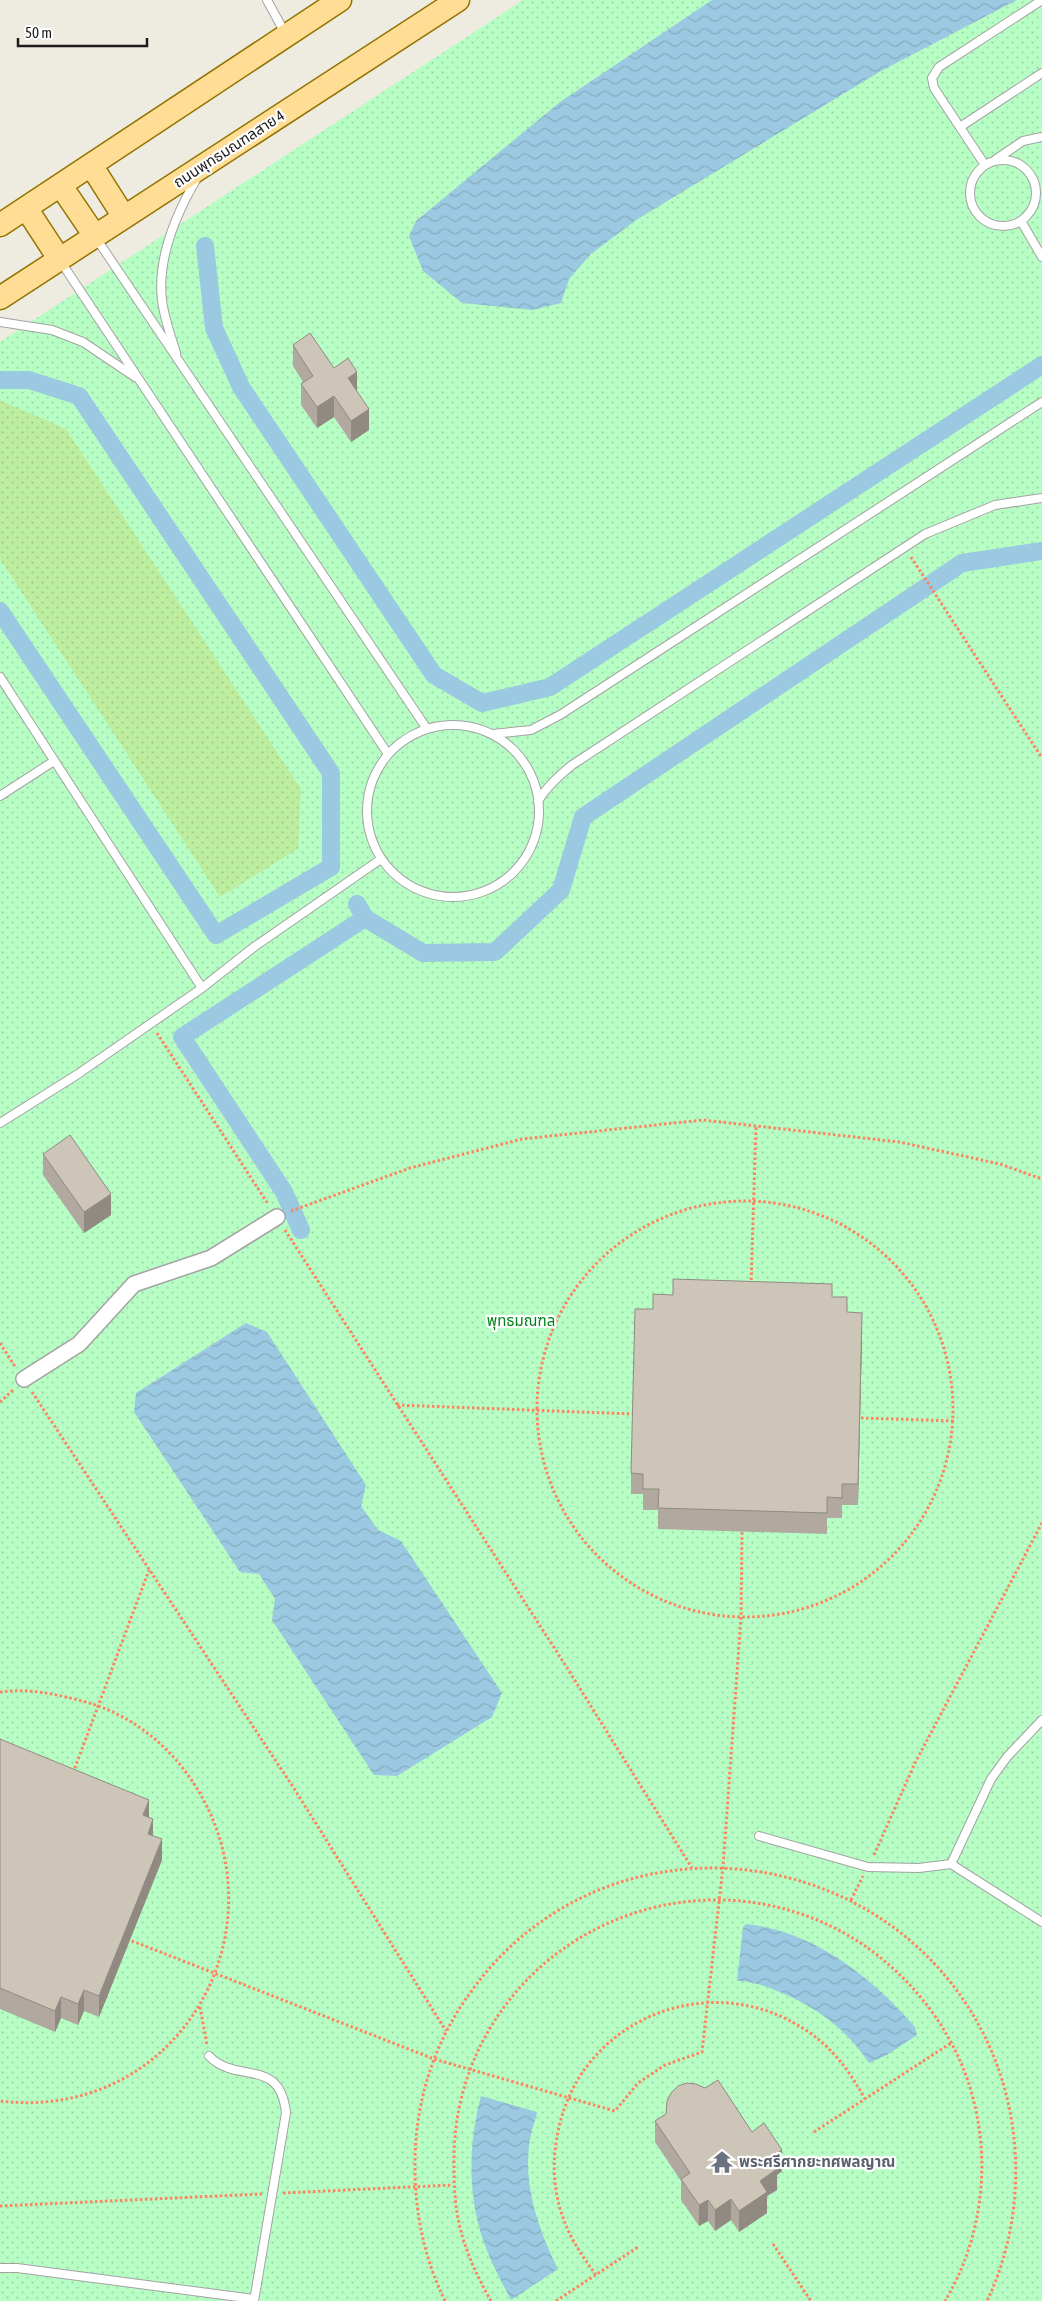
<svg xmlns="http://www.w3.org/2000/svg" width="1042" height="2301" font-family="'Asap Condensed','Noto Sans Thai',sans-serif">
	<defs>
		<pattern id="park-dots" width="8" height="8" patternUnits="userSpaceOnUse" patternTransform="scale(1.25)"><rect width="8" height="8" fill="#b7fec5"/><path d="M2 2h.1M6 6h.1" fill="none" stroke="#9dd9a9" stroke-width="1.8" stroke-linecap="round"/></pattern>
		<pattern id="garden-dots" width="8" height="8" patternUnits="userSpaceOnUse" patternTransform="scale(1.25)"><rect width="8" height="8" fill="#bdeea0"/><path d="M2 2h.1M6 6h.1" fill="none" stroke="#a2cc89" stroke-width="1.8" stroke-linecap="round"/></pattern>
		<pattern id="water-waves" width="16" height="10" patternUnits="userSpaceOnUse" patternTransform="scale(1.25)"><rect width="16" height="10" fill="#9bc9e1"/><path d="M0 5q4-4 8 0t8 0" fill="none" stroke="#85acc0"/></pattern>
	</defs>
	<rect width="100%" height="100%" fill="#eeebe0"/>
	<path fill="url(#park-dots)" d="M523,0H1042V2301H0V342Z"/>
	<path fill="url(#garden-dots)" d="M0,400L66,429L301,789L298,849L220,897L0,559Z"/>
	<path fill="url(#water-waves)" d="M712,0H1017L881,71L636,220L591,254L569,279L561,303L532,310L462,303L423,271L409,236L416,221L560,102Z
		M246,1323L267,1332L366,1485L361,1506L378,1530L401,1541L502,1693L492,1717L397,1776L374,1775L272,1620L275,1599L259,1574L240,1572L134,1412L136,1393Z
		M746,1924C814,1931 872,1977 915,2027L917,2035L887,2055L869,2063C847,2030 818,2008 782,1993C767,1987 754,1981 737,1981L743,1927Z
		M481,2096L537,2112C536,2120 532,2127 531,2134C521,2181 538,2228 558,2269L511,2300C502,2283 493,2266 486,2248C467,2200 468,2145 481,2096Z"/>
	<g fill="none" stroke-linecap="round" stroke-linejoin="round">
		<path stroke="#9bc9e1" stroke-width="18" d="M205,246L214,328L241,387L434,675L482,703L550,687L1042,365
			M0,380H29L79,396L331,773V867L216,935L0,611
			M357,904L365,918
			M301,1230L284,1192L182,1037L365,918L423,953L495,952L561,890L583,817L962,563L1042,551"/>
		<defs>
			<path id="lane" d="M267,0L285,33
				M960,127L1042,73
				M970 193a33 33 0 1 1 66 0a33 33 0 1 1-66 0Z
				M995,160L1023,141L1042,137
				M985,165L934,88L932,78L939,67L1042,0
				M1021,221L1042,257
				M96,238L427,729
				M61,262L388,754
				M0,322L52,330L83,342L135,377
				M176,353C171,336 164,318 162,300C157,258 176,214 197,178
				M0,677L202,988
				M367 811a86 86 0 1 1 172 0a86 86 0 1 1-172 0Z
				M492,734L531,730L560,715L1042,402
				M0,796L54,761
				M538,801C547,786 558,776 572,765L925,534L995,505L1042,498
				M0,1123L78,1074L202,988L254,947L381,859
				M759,1836L868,1867L919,1868L951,1864L991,1779L1007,1757L1042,1720
				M951,1864L1042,1922
				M209,2056C237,2085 280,2056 286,2113L254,2301
				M0,2268H17L254,2299"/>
			<path id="street" d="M24,1379L79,1344L134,1284L211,1258L277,1217"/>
			<path id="primary" d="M91,165L124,217
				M61,186L95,236
				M26,208L60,260
				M0,225L340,0
				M0,298L458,0"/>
		</defs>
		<use href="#lane" stroke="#a3a3a3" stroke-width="10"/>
		<use href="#street" stroke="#a3a3a3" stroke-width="18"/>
		<use href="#primary" stroke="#937400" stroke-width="25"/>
		<path stroke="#ff8360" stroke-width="3" stroke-dasharray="2.5 2.5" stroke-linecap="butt" d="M911,557L1042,758
			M157,1033L268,1204
			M537 1409a208 208 0 1 1 416 0a208 208 0 1 1-416 0Z
			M291,1211L410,1168L522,1139L703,1120L899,1142L1000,1164L1042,1179
			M285,1230L564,1663L692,1868
			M751,1285L756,1126
			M0,1343L16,1368
			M32,1392L295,1790L446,2031
			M0,1402L14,1389
			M397,1405L633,1414
			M861,1418L954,1421
			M0,1692C28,1688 55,1694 82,1701C125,1712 162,1739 188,1775C293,1921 182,2123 0,2101
			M73,1773L149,1570
			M874,1855L915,1763L1042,1523
			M851,1900L863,1876
			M127,1939L434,2059L615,2111L638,2083L665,2065L702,2052L723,1867L741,1618L742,1531
			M200,2007L207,2045
			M814,2132L951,2043
			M283,2193L453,2185
			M0,2206L262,2194
			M773,2244L811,2301
			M596,2275C583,2257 571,2240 564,2220C552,2190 552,2157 559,2127C584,2016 714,1967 807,2031C833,2048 850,2072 865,2099
			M445,2301C423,2256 414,2208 415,2159C416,2099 435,2041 470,1993C608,1799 905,1839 994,2057C1025,2135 1023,2225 987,2301
			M491,2301C477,2276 465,2251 459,2223C454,2201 454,2179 454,2156C456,2014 572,1902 713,1900C765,1899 819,1915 862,1944C912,1978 950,2027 969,2084C992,2156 984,2236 945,2301
			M556,2301L638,2247"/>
		<use href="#lane" stroke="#fff" stroke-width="8"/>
		<use href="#street" stroke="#fff" stroke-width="15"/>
		<use href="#primary" stroke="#ffdd94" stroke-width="22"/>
	</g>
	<path fill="#b1a99f" d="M293,345L334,368L357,391L369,430L351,442L334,417L317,428L301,405V384L303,382L293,366Z
		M43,1154L111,1215L84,1233L43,1175Z
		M673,1295L832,1297L847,1312L862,1334L858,1505H842V1518H827V1534L658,1529V1510H643V1494H631V1473L653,1309Z
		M0,1739L149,1818L153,1836L162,1860L99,2017L84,2011L78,2025L61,2018L55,2032L0,2009Z
		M705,2088L752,2132L782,2171L777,2175V2190L767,2196V2213L739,2232L731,2220L715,2231L708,2221L699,2226L681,2200V2181L655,2142V2121Z"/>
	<path fill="#908a82" d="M357,372V393L348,378Z
		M334,396V417L317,428V407Z
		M369,409V430L351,442V421Z
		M111,1194V1215L84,1233V1212Z
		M862,1313V1334L858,1505V1484Z
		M149,1800V1821L143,1815Z
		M153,1819V1840L148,1834Z
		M162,1839V1860L99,2017V1996Z
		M84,1990V2011L78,2025V2004Z
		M61,1997V2018L55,2032V2011Z
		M782,2150V2171L777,2175V2190L767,2196V2213L739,2232V2211L760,2181L770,2158Z
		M731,2199V2220L715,2231V2210Z
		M708,2200V2221L699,2226V2205Z"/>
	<path fill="#cec5b9" stroke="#908a82" d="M310,333L334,368L348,358L357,372L348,378L369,409L351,421L334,396L317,407L301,384L313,376L293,345Z
		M70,1135L111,1194L84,1212L43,1154Z
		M673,1279L832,1284V1297H847V1312L862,1313L858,1484H842V1498L827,1497V1513L658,1508L659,1489H643V1474L631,1473L635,1309H653V1294L673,1295Z
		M0,1739L149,1800L143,1815L153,1819L148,1834L162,1839L99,1996L84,1990L78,2004L61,1997L55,2011L0,1988Z
		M718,2080L752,2132L764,2123L782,2150L770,2158L777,2169L760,2181L767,2192L739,2211L731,2199L715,2210L708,2200L699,2205L681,2179L690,2173L655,2121L666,2114L667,2101L671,2093L678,2086L687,2083L696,2084L705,2088Z"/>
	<defs>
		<symbol id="temple-bare" viewBox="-9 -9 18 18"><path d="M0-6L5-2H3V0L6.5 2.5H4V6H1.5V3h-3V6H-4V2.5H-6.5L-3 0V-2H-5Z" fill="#6b7280" stroke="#fff" stroke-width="2.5" paint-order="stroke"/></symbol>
	</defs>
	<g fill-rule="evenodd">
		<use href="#temple-bare" x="706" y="2146" width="32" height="32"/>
	</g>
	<g text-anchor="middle" stroke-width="4.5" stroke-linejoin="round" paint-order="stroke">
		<g font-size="15" fill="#1c1c1c" stroke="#fff">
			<text transform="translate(229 149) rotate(-33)" y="5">ถนนพุทธมณฑลสาย 4</text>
		</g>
		<g font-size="15" fill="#01821b" stroke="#fff">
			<text x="521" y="1326">พุทธมณฑล</text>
		</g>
		<g font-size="15" font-weight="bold" fill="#5b616d" stroke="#fff" text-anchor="start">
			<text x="739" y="2167">พระศรีศากยะทศพลญาณ</text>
		</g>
	</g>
	<path d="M18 38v8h129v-8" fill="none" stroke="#1c1c1c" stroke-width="2.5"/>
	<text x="25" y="38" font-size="15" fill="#1c1c1c" stroke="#ffffff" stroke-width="4" paint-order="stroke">50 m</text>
</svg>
